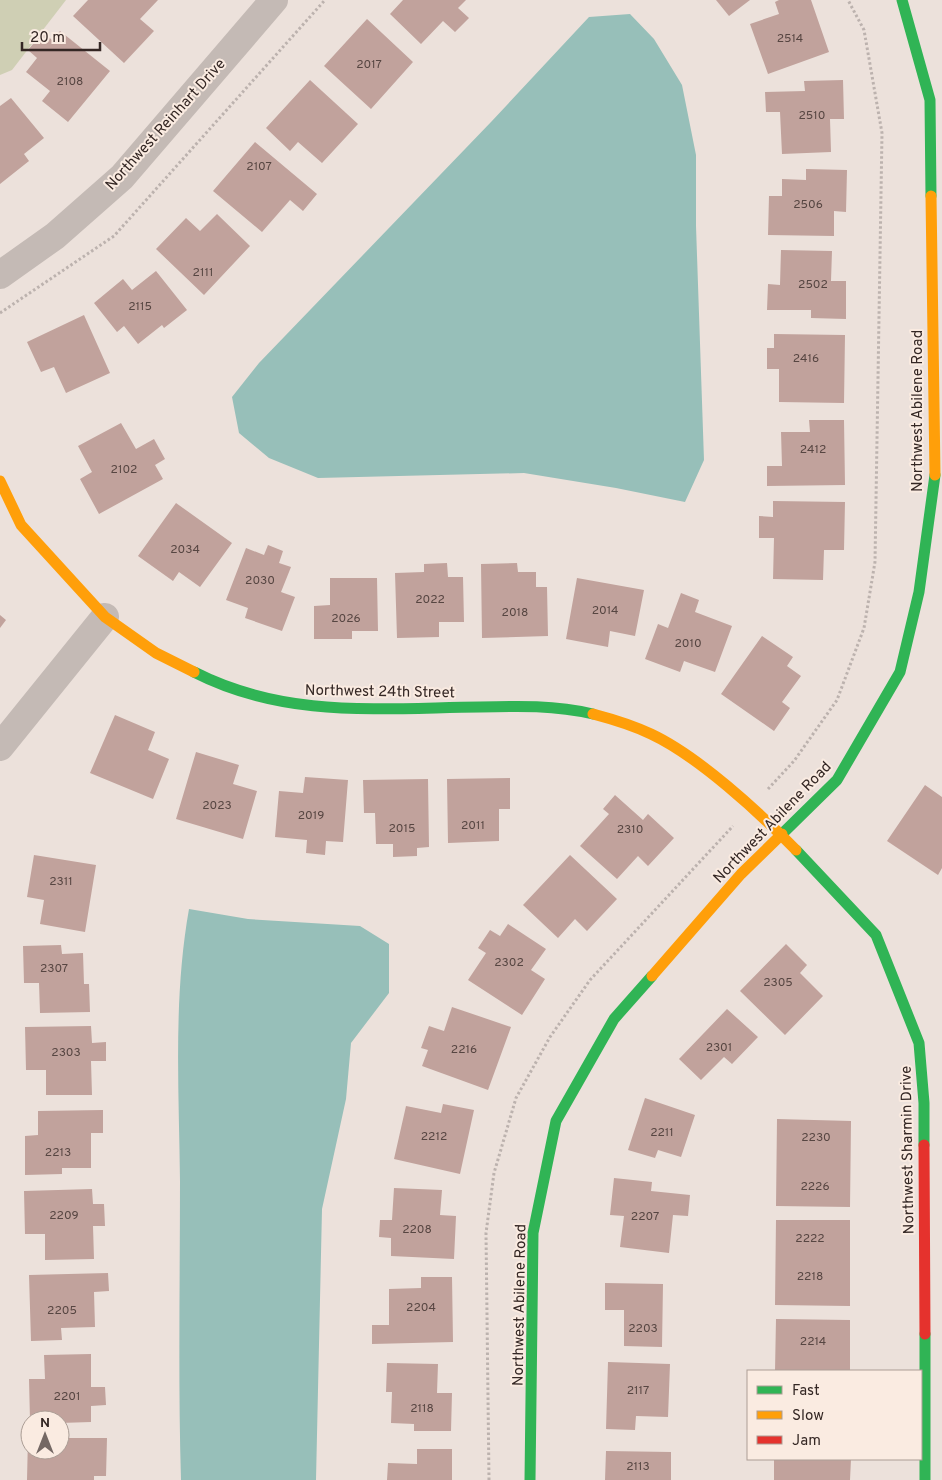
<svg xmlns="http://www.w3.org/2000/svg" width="942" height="1480" font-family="Overpass,sans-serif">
	<rect width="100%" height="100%" fill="#ece1db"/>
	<path fill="#cfcfb4" d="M0,0H66L12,70L0,75Z"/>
	<path fill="#97bfb9" d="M630,14L654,39L682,85L696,155V226L704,460L685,502L616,488L524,473L318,478L269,458L239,433L232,397L259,363L491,122L589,17Z
		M189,909L248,919L360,926L389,944V993L351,1043L346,1099L322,1209L316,1480H181C178,1380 180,1281 180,1181C179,1090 173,999 189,909Z"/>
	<path fill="#c1a29c" d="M88,0H158L140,19L154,31L124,63L73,16Z
		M403,0H466L458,8L469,18L455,32L443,21L421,44L390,14Z
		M716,0H750L729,16Z
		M779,0H811L829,52L768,74L750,24L779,14L775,2Z
		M367,19L413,62L371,109L324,66Z
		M60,31L110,71L68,122L42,101L50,91L26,72L37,58L28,50L43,32L52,40Z
		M310,80L358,124L322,163L298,142L290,151L266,128Z
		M843,80L844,119H830L831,152L782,154L780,112H766L765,92L805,91L804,81Z
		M11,98L44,138L24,154L29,161L0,184V106Z
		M255,142L317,194L303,211L290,200L262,232L213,191Z
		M806,169L847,170L846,212L834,211V236L768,235L769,196H782V179L806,180Z
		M217,214L250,246L204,295L156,249L186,218L200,231Z
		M781,250L832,251L831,281H846V319L811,318V310H767L768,284L780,285Z
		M156,271L187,310L164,328L162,325L138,344L124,326L117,332L94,303L123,279L132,290Z
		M84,315L110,373L66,393L54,367L41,372L27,342Z
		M774,334L845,335L844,403L779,402V369H767V348H774Z
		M809,420H844L845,485L767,486V466H782L781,432H810Z
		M121,423L136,449L154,439L165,459L155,465L163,479L99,514L80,479L92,472L78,446Z
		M773,501L845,502L844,550H824L823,580L773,579L774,538H759V516L773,517Z
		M176,503L232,543L200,587L179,572L173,581L138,556Z
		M268,545L283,551L279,563L291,567L281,592L295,597L282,631L245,618L248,608L226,600L246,548L264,555Z
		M447,563L448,577H463L464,622H439V637L397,638L395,573L424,572V564Z
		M517,563L518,572H536V587H547L548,636L482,638L481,564Z
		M330,578H377L378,631H352V639H314V606L330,605Z
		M577,578L644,590L635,636L610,631L608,647L566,639Z
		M681,593L699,600L695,612L732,626L715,672L684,661L680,672L645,659L658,624L668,628Z
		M0,615L6,620L0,628Z
		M762,636L793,657L787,666L801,676L782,702L790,708L774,731L721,694Z
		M115,715L155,732L148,750L169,759L153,799L90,773Z
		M196,752L239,765L233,784L257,791L243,839L176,819Z
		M305,777L348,780L343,842L326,841L325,855L306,853L307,840L275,837L279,791L303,793Z
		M510,778V809H499V841L448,843L447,779Z
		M428,779L429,847L417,848V856L393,857V844H376L375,813H364L363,780Z
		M925,785L942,797V868L938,875L887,841Z
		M615,795L643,820L648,814L674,838L648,866L638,856L617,879L580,846L609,814L603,809Z
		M34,855L96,865L85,932L40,924L44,900L27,897Z
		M570,855L617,899L587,931L575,919L558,938L523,905Z
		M508,924L546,949L531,970L545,979L522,1015L468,980L486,953L478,948L490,930L500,936Z
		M786,944L807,965L800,973L823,996L785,1035L740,991Z
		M61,945L62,954L83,953L84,984H89L90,1012L40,1013L39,983H24L23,946Z
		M452,1007L511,1027L488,1090L422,1066L428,1050L421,1048L429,1026L444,1031Z
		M727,1009L758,1037L732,1064L724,1057L701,1080L679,1059Z
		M91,1026L92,1043L106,1042V1061H91L92,1095H46V1070H26L25,1027Z
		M645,1098L695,1115L681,1157L658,1150L655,1158L628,1150Z
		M443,1104L474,1110L460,1174L394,1159L406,1106L441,1113Z
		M103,1110V1133H91V1168H62V1174L25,1175V1136L38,1135V1111Z
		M777,1119L851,1121L850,1207L776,1206Z
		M614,1178L652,1182L651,1191L690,1195L688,1216L673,1215L669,1253L620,1247L624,1216L610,1215Z
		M394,1188L442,1190L440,1215L456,1216L454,1259L391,1256V1238L379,1237L380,1220H392Z
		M92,1189L93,1204H104L105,1226H93L94,1259L45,1260V1234H25L24,1191Z
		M776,1220H850V1306L775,1305Z
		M108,1273L109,1291L94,1292L95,1327L61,1328L62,1340L31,1341L29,1275Z
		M421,1277H452L453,1342L372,1344V1325H389V1289L421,1288Z
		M605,1283L663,1284L662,1347L624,1346V1310H605Z
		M776,1319L850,1320V1371H775Z
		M91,1354V1387H105L106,1405L91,1406V1422L60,1423V1420H30L29,1379H45L44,1355Z
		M608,1362L670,1364L668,1417L636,1416L635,1430L606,1429Z
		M387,1363L438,1364L437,1393H452L451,1431H414V1424L391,1423L392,1392H386Z
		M28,1437H30V1450H60V1438H107L106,1476H94V1480H27Z
		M417,1449H452V1480H387L388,1463L417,1464Z
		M606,1451L671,1452V1480H605Z
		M774,1459H851L850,1480H774Z"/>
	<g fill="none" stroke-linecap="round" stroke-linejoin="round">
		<path stroke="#bcb2ae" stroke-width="3" stroke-dasharray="2.5 2.5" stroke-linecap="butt" d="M0,313L114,236L325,0
			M768,789L794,761L837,700L864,628L875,562L882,133L864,30L848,0
			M489,1480L486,1233L494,1173L516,1098L550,1037L590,980L733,826"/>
		<path stroke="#c4bab5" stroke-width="28" d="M0,275L55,236L122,177L274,0
			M0,747L105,617"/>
		<path stroke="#30b455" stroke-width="11" d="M902,0L930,100L931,196
			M194,672C286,719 380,708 480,707C518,706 555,705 593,714
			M782,834L837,780L900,672L919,592L935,475
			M796,850L876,935L919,1043L924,1103V1145
			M925,1334V1480
			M530,1480L533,1233L556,1121L614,1019L652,976"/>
		<path stroke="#ff9f0a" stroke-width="11" d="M931,196L935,475
			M0,481L21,525L105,617L156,653L194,672
			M593,714C612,719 632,725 651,734C698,756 759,812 796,850
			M652,976L741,874L782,834"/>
		<path stroke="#e5322d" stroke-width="11" d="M924,1145L925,1334"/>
	</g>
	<g text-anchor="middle" stroke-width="4" stroke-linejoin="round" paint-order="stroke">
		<g font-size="12" fill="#574642">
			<text x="790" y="42">2514</text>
			<text x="369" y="68">2017</text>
			<text x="70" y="85">2108</text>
			<text x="812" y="119">2510</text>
			<text x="259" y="170">2107</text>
			<text x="808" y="208">2506</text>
			<text x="203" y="276">2111</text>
			<text x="813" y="288">2502</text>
			<text x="140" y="310">2115</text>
			<text x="806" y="362">2416</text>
			<text x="813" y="453">2412</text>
			<text x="124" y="473">2102</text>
			<text x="185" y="553">2034</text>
			<text x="260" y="584">2030</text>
			<text x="430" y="603">2022</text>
			<text x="605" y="614">2014</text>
			<text x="515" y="616">2018</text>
			<text x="346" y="622">2026</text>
			<text x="688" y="647">2010</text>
			<text x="217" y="809">2023</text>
			<text x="311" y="819">2019</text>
			<text x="473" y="829">2011</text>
			<text x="402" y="832">2015</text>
			<text x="630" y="833">2310</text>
			<text x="61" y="885">2311</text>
			<text x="509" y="966">2302</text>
			<text x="54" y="972">2307</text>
			<text x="778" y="986">2305</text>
			<text x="719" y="1051">2301</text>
			<text x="464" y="1053">2216</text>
			<text x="66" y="1056">2303</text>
			<text x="662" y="1136">2211</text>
			<text x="434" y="1140">2212</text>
			<text x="816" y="1141">2230</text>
			<text x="58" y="1156">2213</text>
			<text x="815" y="1190">2226</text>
			<text x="64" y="1219">2209</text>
			<text x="645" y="1220">2207</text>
			<text x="417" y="1233">2208</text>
			<text x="810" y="1242">2222</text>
			<text x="810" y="1280">2218</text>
			<text x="421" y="1311">2204</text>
			<text x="62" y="1314">2205</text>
			<text x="643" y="1332">2203</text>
			<text x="813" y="1345">2214</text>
			<text x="638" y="1394">2117</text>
			<text x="67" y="1400">2201</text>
			<text x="422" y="1412">2118</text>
			<text x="638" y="1470">2113</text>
		</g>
		<g font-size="15" fill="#342724" stroke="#faebe1">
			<text transform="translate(165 124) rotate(-48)" y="5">Northwest Reinhart Drive</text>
			<text transform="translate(917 411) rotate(-90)" y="5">Northwest Abilene Road</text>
			<text transform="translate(380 691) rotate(1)" y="5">Northwest 24th Street</text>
			<text transform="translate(772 822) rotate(-46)" y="5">Northwest Abilene Road</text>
			<text transform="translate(907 1150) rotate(-91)" y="5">Northwest Sharmin Drive</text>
			<text transform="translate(519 1305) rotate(-89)" y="5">Northwest Abilene Road</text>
		</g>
	</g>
	<rect x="747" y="1370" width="175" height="90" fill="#faebe1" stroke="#ab9d95"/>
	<rect x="757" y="1386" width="25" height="8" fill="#30b455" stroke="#ab9d95"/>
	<text x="792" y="1395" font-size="15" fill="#342724">Fast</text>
	<rect x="757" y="1411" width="25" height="8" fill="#ff9f0a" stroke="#ab9d95"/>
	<text x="792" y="1420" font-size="15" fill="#342724">Slow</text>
	<rect x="757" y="1436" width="25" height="8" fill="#e5322d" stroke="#ab9d95"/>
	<text x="792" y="1445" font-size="15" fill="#342724">Jam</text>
	<g transform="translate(45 1435)"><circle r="24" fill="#faebe1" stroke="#ab9d95"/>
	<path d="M0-4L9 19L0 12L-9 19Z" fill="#746864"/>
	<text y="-8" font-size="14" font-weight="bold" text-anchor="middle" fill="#342724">N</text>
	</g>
	<path d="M22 42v8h78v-8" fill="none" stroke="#342724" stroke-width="2.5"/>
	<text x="30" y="42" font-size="15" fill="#342724" stroke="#faebe1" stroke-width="4" paint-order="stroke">20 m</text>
</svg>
